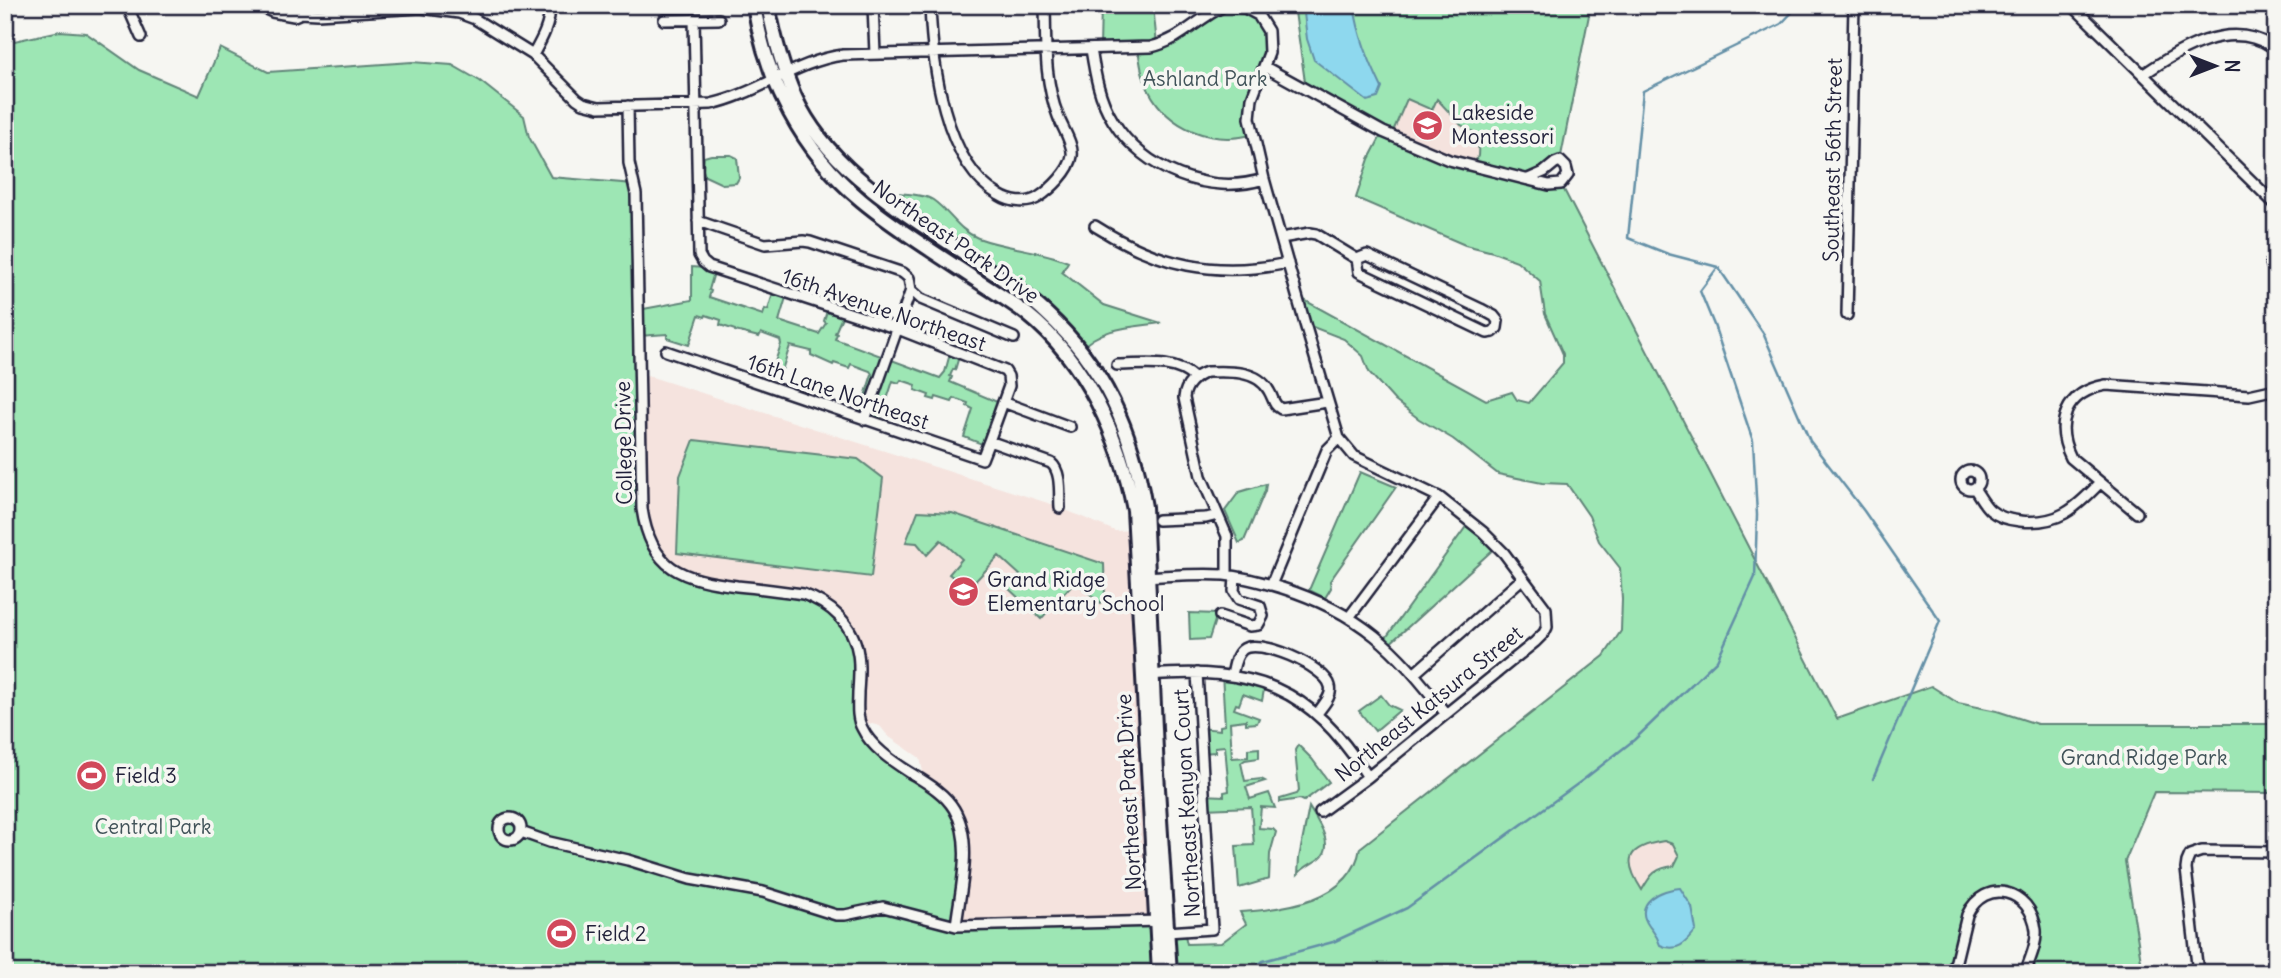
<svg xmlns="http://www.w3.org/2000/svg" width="2281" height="978" font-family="Delius,sans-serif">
	<rect width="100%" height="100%" fill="#f6f6f2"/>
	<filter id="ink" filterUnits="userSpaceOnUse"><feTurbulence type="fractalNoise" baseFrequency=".0143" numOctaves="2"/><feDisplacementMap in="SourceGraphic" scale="14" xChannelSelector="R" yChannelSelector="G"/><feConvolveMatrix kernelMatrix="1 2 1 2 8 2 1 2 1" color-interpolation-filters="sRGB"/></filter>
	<g filter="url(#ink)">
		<path fill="#f5e3de" d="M1414,84L1437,99L1461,125L1479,135L1478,156L1473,167L1391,136Z
			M639,373L1054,505L1115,531L1136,530L1155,921L956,926L917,777L923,772L920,758L888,736L880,726L868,723L861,728L708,582L672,569L644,527Z
			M1664,841L1673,844L1679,856L1674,866L1660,867L1642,891L1634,878L1628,862L1632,854L1644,844Z"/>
		<path fill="#9de6b4" stroke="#608478" stroke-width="2" fill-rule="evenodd" d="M1101,5H1153L1157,45L1224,6L1258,15L1270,42L1254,92V134C1213,146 1169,129 1149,91C1142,77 1140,63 1138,48H1100Z
			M1294,5H1591L1560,161L1529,178L1561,184L1837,719L1931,686L1958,703L1997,711L2037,724H2276V793L2154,792L2125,861L2143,973H2025L2036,938L2025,903L1996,892L1971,907L1953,973H1170L1167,932L1184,931L1187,944L1221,943L1246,924L1240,912C1284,909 1352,901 1360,848L1604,656L1621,631L1622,599L1620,568L1599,541L1589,516L1567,484L1542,483L1498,474L1453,439L1419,419L1395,401L1369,372L1363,356L1344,339L1305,324L1297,296L1486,400L1512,392L1517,400L1529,403L1563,363V354L1545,314L1540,281L1517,261L1493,252L1465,245L1356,198L1369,159L1383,132L1306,89ZM1407,99L1432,110L1437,99L1461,125L1479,135L1478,156L1473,166L1391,136ZM1664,841L1673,844L1679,856L1674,866C1655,868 1651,874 1642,890C1622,859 1627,847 1664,841Z
			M60,31L86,33L139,70L199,96L220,48L268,72L412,62L452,65L480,81L524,116L529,137L551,177L634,184L638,310L692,300V267L715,269L709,290L711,291L709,297L763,315L765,309L768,310L774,290L787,294L779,321L819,334L826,323L824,321L828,307L844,312L835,333L837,334L835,339L940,378L945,372L951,350L960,353L955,370L953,369L950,376L952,377L950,382L1002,404L987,446L964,437L973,409L967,406L968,403L954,398L952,402L936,397L935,400L928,398L929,395L915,390L916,385L901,380L899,383L893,381L879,424L855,416L863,395L865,396L872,374L870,371L851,364L849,368L834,363L833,365L811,355V351L790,346L780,376L769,372L772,365H774L781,344L780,340L761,333L759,337L735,331V330L720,325L721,320L706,315L705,317L699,315L689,345L667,338V334L639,336L642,509L656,552L686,577L803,594L826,605L854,640L858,719L867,737L944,797L962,833L957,926L1155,921L1159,973H5V43Z
			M711,155H731L737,158L739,178L736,183L722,184L705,176L703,170L704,157Z
			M896,193C906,194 924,194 933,200C949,211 959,231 978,238C1008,249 1038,249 1068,262L1062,272L1104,305L1161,323C1133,327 1100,327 1080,350L1046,312L886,198Z
			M694,440L858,459L883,478L871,577L677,553L680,476Z
			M1360,472L1396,487L1330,581L1331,588L1325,598L1309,590Z
			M1266,484L1265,491L1244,541L1239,543L1225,511L1239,492Z
			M918,511L952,513L1104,564L1105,598L1100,603L1075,581L1041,619L1008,588L1020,575L999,556L968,589L949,574L962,559L941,540L927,555L917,543L906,542Z
			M1470,521L1497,546L1387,646L1383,642Z
			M1189,613L1217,614L1209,639L1190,640Z
			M1222,674L1265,684L1262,701L1243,694L1239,705L1236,704L1234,709L1259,718L1257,723L1246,724V720L1230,722L1232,758L1248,757V749L1259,748V758L1245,760L1241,763L1245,781L1261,779L1265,781L1246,787L1250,799L1269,793L1275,808L1261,807L1259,828L1273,829L1276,832L1270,854L1269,879L1239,888L1236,846L1254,845L1251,807L1205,809L1204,795L1224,796V792L1229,791L1225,746L1215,747V752L1202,753L1200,728L1220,730V726L1225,725Z
			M1381,695L1389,705L1400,710L1375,731L1359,711Z
			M1298,745L1312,759L1329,782L1304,801L1300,799L1280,802V799L1297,794L1299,791L1295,750Z
			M1309,807C1316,819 1336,845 1320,858C1312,864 1305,866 1298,874L1299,858Z"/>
		<path fill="#8ed8ee" stroke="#638fa6" stroke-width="2" d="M1309,5H1354C1358,35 1369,61 1382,88L1378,98L1367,101L1314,60L1307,39L1304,13Z
			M1680,888L1692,907L1696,930C1686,943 1677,953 1660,945C1657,935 1654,933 1649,926C1632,902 1662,889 1680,888Z"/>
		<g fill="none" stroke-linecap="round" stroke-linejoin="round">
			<path stroke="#638fa6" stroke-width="2.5" d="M1799,5L1781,24L1643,91L1628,238L1668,254L1718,267L1763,333L1810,441L1864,511L1940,621L1873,779
				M1246,973L1263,961L1333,942L1407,908L1583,780L1634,740L1717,660L1755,577L1757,515L1753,441L1714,325L1700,291L1718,267"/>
			<defs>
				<path id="street" d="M127,5L141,37
					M257,5L272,12L294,16L301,13L318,14L421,8L459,13L475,19L533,55L577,99L583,103L599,107L711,104C757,94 797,61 843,55L1151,47C1181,40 1197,19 1224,6
					M819,5H833
					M873,5L875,54
					M930,5C932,62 944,164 999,195C1010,202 1027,205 1039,197C1051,189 1070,171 1072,156C1074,145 1062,127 1058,116C1044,80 1046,43 1045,5
					M1224,5L1245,8L1258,15L1268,31L1269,53L1252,98L1250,118L1264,179L1305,324L1339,438L1354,456L1439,497L1483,532L1504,553L1546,609L1547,627L1544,633L1535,642L1368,777L1320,812
					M2072,5L2276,205
					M694,19L699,255L703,262L709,267L898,329L1005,371L1008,376L1009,386L989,441L1051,463C1062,472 1059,494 1060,508
					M664,20L719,19
					M1091,49C1095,74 1099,99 1113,121C1143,170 1209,196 1264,179
					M533,55C542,39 550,25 550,5
					M1265,67L1383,132L1449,160L1549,185L1561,184L1568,175L1566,167L1560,161L1555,163L1544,172L1528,179
					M2144,74C2179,50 2229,19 2271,46
					M628,106L629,163L636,194L642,509C651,570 682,579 737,586C759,588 781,591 803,594C829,603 854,624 858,654C860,666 859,679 858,692C858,704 856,717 862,728C871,747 892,761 909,772C925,782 944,792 954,809C974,842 960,890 956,926
					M698,221L765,244L803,241L810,242L903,273L909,278L911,290L865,420
					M1095,226C1158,266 1215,278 1288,263
					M1281,238L1310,233L1316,234L1357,259L1359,272L1487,333L1493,332L1497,328L1498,321L1494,316L1481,309L1367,255L1357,259
					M2276,241L2271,263L2276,277
					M911,290L921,299L1014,338
					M1847,315L1854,5
					M666,351L982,459L989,441
					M1117,365C1143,365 1175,359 1194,378
					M1003,402L1070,427
					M1961 480a9 9 0 1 1 18 0a9 9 0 1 1-18 0Z
					M1974,488C1979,495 1984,505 1990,510C1998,517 2010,520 2020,521C2058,525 2075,509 2100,483
					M2137,513L2071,458C2054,424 2065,392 2106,385L2249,395L2276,389
					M1158,520L1206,518L1218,515
					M1227,575V536L1201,476L1184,398C1185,385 1195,376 1207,372C1228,371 1258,370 1269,391C1274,399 1273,405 1281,409L1327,402
					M1142,577C1169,576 1197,573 1224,575C1244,577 1262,582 1282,588C1359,612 1398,650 1445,713
					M1271,585L1327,450L1339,438
					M1220,616L1250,626L1258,625L1263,616L1260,606L1239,599L1234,591L1235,577
					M1350,616L1439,497
					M1415,673L1523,578
					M1148,675C1255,667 1309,685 1368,777
					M1232,675C1234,667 1235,656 1242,650C1257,636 1326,667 1330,686C1333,696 1322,706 1317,714
					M499 829a11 11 0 1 1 22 0a11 11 0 1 1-22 0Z
					M521,832L549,842L628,860L690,879L763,892L836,915H845L883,907L956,926L1162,921
					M1167,932L1212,929L1197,673
					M1953,973L1967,915C1985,877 2031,889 2036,930C2037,944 2030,959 2025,973
					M2198,973L2186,869L2187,862L2190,855L2202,851L2276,852"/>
				<path id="secondary" d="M754,5C766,81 802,151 861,200C892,226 928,248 961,270C983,285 1006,298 1027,314C1086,361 1120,438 1134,510L1159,973
					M768,5C774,36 782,68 795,97C829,172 909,215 973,259C998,276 1024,292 1046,313C1105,367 1132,430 1145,507L1157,773L1170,973"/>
			</defs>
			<use href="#street" stroke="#22223b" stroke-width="14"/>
			<use href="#secondary" stroke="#22223b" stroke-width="18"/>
			<use href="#street" stroke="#f6f6f2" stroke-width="9"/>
			<use href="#secondary" stroke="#f6f6f2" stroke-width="12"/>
		</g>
	</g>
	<defs>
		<symbol id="school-disc" viewBox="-11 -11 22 22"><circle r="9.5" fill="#d1495b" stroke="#f6f6f2"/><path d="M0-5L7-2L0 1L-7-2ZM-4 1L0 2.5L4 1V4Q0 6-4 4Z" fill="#fff"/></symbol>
		<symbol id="stadium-disc" viewBox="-11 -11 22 22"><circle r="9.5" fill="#d1495b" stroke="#f6f6f2"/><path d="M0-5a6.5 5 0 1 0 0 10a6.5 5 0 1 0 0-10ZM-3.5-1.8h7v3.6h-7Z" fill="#fff"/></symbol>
	</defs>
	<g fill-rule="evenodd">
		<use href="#school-disc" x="1410" y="108" width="35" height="35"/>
		<use href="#school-disc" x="946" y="574" width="35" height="35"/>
		<use href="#stadium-disc" x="74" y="758" width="35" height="35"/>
		<use href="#stadium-disc" x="544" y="916" width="35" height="35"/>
	</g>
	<g text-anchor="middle" stroke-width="7" stroke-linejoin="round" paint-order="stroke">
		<g font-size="21" fill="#415359" stroke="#f6f6f2">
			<text x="1205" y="86">Ashland Park</text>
			<text x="2144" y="765">Grand Ridge Park</text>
			<text x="153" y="834">Central Park</text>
		</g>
		<g font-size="21" fill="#22223b" stroke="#f6f6f2" text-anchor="start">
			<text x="1451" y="120">Lakeside<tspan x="1451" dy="24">Montessori</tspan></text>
			<text x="987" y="587">Grand Ridge<tspan x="987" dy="24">Elementary School</tspan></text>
			<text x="115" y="783">Field 3</text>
			<text x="585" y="941">Field 2</text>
		</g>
		<g font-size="21" fill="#22223b" stroke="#f6f6f2">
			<text transform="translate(1833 160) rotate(-89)" y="7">Southeast 56th Street</text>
			<text transform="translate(956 242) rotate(35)" y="7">Northeast Park Drive</text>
			<text transform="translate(884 310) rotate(19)" y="7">16th Avenue Northeast</text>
			<text transform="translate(838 392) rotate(19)" y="7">16th Lane Northeast</text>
			<text transform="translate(624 443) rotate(-91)" y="7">College Drive</text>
			<text transform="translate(1429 704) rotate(-39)" y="7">Northeast Katsura Street</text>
			<text transform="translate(1129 792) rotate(-93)" y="7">Northeast Park Drive</text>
			<text transform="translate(1187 803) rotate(-93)" y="7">Northeast Kenyon Court</text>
		</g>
	</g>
	<rect width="2281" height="978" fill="none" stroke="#f6f6f2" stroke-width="28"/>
	<rect x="14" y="14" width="2253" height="950" fill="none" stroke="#22223b" stroke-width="2.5" filter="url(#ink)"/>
	<g transform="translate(2215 66) rotate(90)" stroke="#f6f6f2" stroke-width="5" paint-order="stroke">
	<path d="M0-5L12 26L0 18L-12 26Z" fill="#22223b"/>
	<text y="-10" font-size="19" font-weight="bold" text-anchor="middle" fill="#22223b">N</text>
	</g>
</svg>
